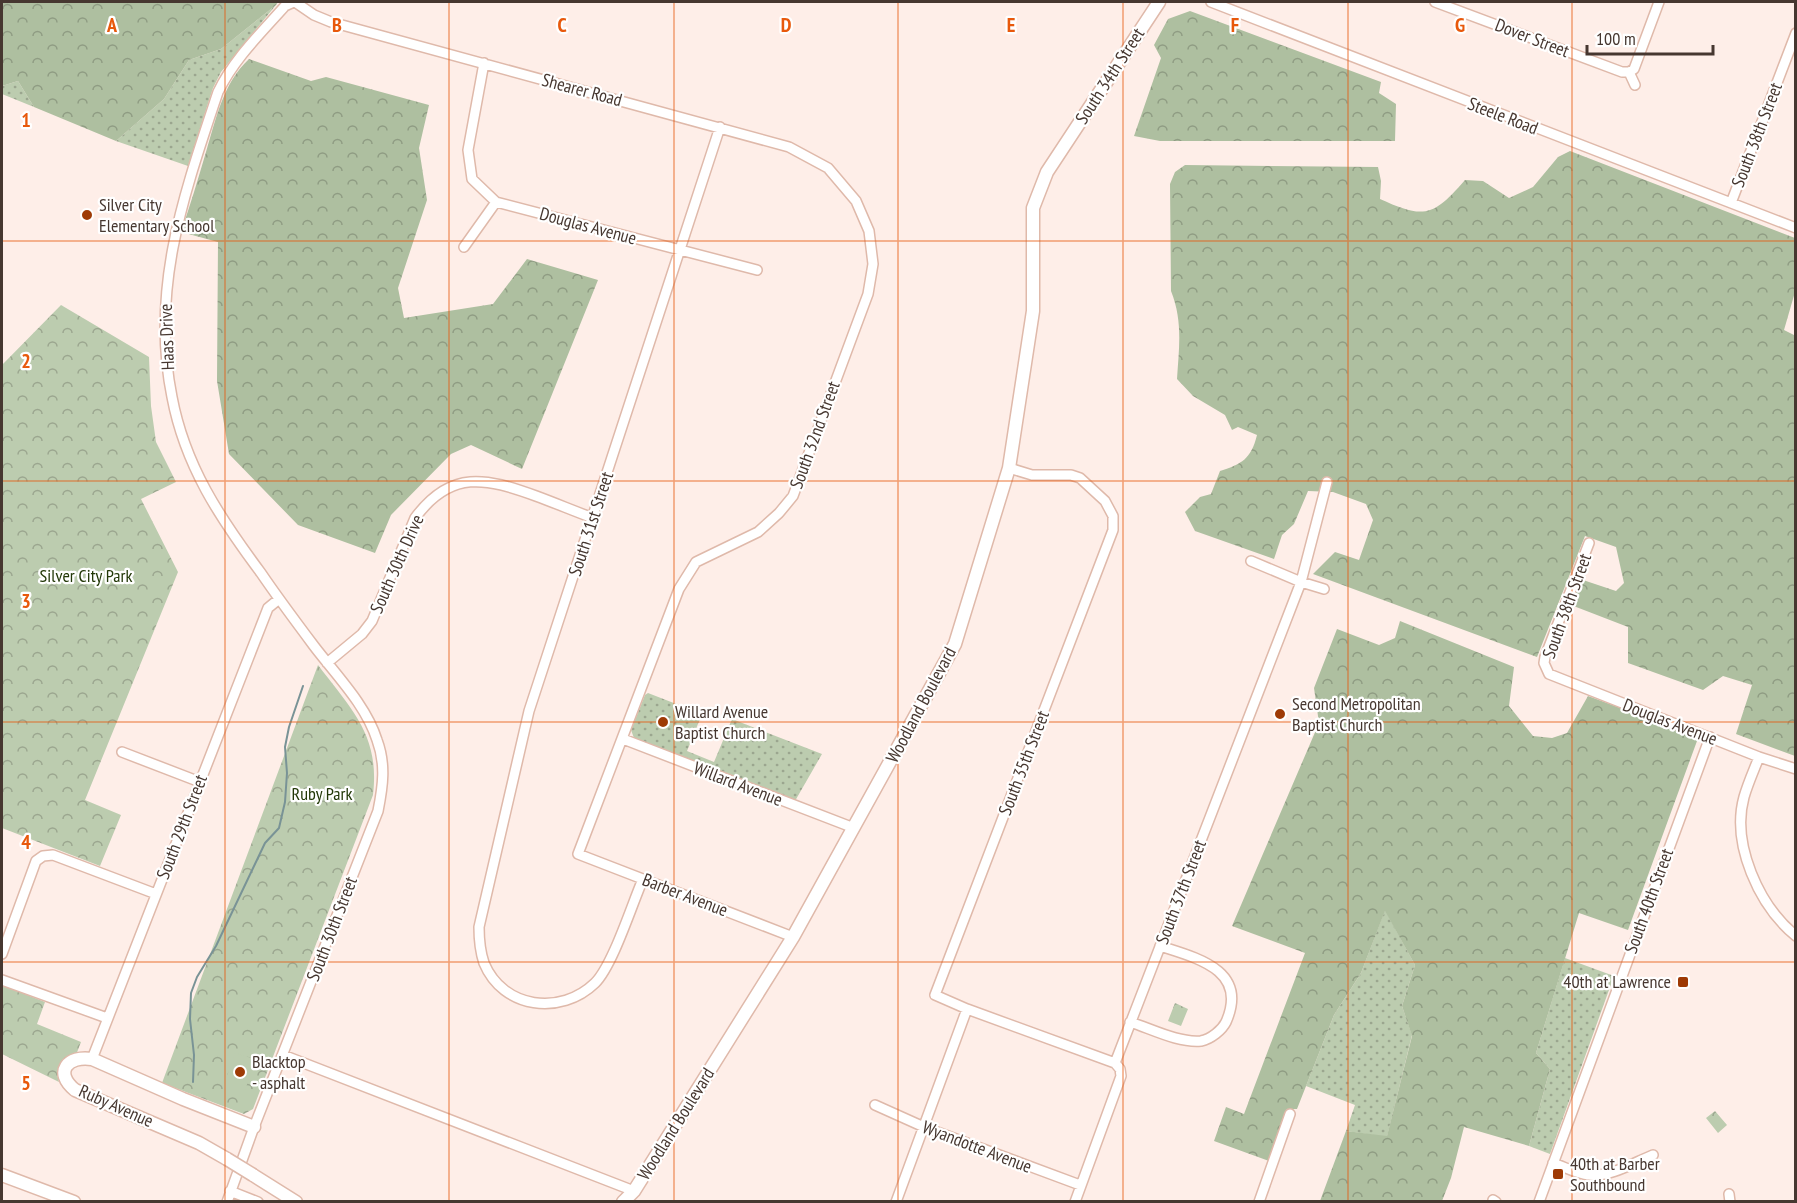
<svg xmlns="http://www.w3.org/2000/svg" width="1797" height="1203" font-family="'PT Sans Narrow',sans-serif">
	<defs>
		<pattern id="grass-dots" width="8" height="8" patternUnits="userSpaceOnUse" patternTransform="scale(1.5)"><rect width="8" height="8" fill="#bcccaf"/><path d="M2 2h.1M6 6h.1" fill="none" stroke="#9ba68f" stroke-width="1.8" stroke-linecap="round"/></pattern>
		<pattern id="forest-crowns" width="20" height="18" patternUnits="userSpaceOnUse" patternTransform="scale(1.5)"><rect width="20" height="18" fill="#aebfa0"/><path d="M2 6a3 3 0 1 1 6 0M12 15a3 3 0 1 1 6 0" fill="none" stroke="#8f9c83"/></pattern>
		<pattern id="park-crowns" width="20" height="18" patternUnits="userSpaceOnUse" patternTransform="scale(1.5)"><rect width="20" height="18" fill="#bcccaf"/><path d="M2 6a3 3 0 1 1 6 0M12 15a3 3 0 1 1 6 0" fill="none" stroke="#9ba68f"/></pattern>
	</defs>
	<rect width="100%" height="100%" fill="#feeee8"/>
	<path fill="url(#grass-dots)" d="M276,5L221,72L213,88L188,166L116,141L164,99L189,60L221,49Z
		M18,81L34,107L2,94V86Z
		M648,693L702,714L687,751L714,762L732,719L822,754L795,801L634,738L631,730L645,695Z
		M1385,910L1415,965L1402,1006L1412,1035L1387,1137L1346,1131L1355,1105L1306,1086L1334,1015L1361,973Z
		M1565,958L1614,976L1550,1154L1529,1146L1550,1069L1536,1053Z"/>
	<path fill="url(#forest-crowns)" d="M2,2H278L276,5L221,49L189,60L164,99L116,141L34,107L18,81L2,86Z
		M1190,11L1381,82L1379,93L1396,104L1395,141H1160L1134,136L1161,58L1154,45L1168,19Z
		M249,59L311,81L326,77L429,105L419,148L427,200L398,288L404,318L493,304L527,259L598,280L522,469L471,445L451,454L391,515L375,553L298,525L229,454L217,381L218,242L181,232C190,206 198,179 206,152C216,119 223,83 249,59Z
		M1570,151L1795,238V292L1784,330L1796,336L1795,756L1736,734L1752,685L1723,676L1703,690L1628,663V627L1571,605L1580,579L1616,591L1624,583L1616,547L1585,536L1537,657L1313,574L1335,552L1359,560L1373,520L1366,504L1333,492L1308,491L1294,524L1282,535L1274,559L1195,531L1185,512L1200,497L1211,494L1220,471C1242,464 1251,459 1257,435L1238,427L1232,430L1225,415L1193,396L1177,379C1179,348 1183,321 1171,291L1170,184L1175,172L1185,165L1378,167L1381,181L1380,199C1424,219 1433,217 1465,180L1483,181L1509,198L1533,187L1558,157Z
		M1400,621L1514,667L1509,706L1533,736L1552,738L1567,733L1588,696L1694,735L1697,741L1628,930L1579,913L1536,1053L1550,1069L1529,1146L1464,1127L1451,1178L1442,1201H1320L1346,1131L1387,1136L1412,1036L1402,1006L1415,965L1385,911L1361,973L1334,1015L1297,1109H1287L1269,1161L1214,1141L1226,1107L1244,1114L1305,953L1232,926L1319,723L1314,688L1337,629L1379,645L1395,638Z"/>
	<path fill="url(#park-crowns)" d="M61,305L149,357L151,406L156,442L176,482L141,499L178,572L85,800L121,815L100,866L2,828V365Z
		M318,665C352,710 380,735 373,795L253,1109L244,1114L162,1083Z
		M2,985L45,1002L37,1024L81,1042L76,1055L63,1059L57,1074L59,1082L2,1054Z
		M1175,1003L1188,1009L1181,1026L1168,1021Z
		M1715,1111L1727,1125L1718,1133L1706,1118Z"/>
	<path fill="#bcccaf" d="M235,1053L255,1059L245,1091L224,1084Z"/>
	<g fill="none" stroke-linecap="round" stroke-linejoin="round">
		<path stroke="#799396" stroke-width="2" d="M193,1082L194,1055L190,1019L191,993L197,977L216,946L265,843L279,828L285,802L287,773L285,747L289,727L303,686"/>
		<defs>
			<path id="street" d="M295,2L314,15L331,22L789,147L828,168L856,201L869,231L873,264L868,294L793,496L779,513L758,532L696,562L679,589L578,854L793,937
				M1211,2L1796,228
				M1435,2L1622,72H1629
				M484,63L468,150L472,179L496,202L757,270
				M1635,85L1629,72L1634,69L1659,2
				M1731,203L1796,33
				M464,247L496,202
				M1009,468L1032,475H1071L1080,478L1105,501L1113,516V530L935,995L967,1009L1115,1063L1120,1069L1121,1076L1075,1202
				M1589,543L1545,657L1544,663L1549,674L1759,757L1796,769
				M1251,561L1301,582L1324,589
				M327,663L362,634L372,621L415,518C451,469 486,478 536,496C555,503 574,511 593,518
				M623,739L854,828
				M122,752L200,782
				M1759,757C1754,770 1748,783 1744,797C1731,844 1759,906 1796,936
				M643,879C632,904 613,965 595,983C561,1016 503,1009 484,963C480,951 479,939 479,927L529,711L720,127
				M2,954L36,861L43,856L53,855L156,894
				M2,980L107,1018
				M1130,1022C1152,1029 1178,1043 1201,1041C1211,1039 1222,1030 1226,1022C1249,970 1197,958 1160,946
				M283,1055L634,1191
				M92,1059L268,608L279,599
				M1115,1063L1301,582L1327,482
				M875,1105L924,1127L1080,1185
				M1553,1163C1565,1167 1577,1174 1589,1175C1611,1177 1633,1163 1653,1155
				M230,1191L258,1202
				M1729,1194L1730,1202
				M1493,1200L1496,1202
				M227,1202L254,1127L378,811C383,786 386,764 377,740C366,705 336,675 314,646C296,622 278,598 261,573C220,518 185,466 172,397C150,289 184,194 218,92C234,59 260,34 285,6L294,2
				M896,1202L967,1009
				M1259,1202L1290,1114
				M1539,1202L1710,737"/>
			<path id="secondary" d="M227,1159L199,1143L75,1090C53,1072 68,1055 92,1059L183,1099L254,1127
				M2,1175L74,1202
				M253,1175L296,1202
				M623,1202L634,1191L793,937L955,644L1009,468L1033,311V208L1047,172L1159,2"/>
		</defs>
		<use href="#street" stroke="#dfb9aa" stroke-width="12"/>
		<use href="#secondary" stroke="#dfb9aa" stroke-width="15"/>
		<use href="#street" stroke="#fff" stroke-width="9"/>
		<use href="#secondary" stroke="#fff" stroke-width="12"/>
		<defs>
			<path id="secondary-bridge" d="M227,1159L253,1175"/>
		</defs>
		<use href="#secondary-bridge" stroke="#dfb9aa" stroke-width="15" stroke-linecap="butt"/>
		<use href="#secondary-bridge" stroke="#fff" stroke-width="12"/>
	</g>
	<path fill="none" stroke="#e8590c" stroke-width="1.5" stroke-opacity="0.55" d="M225,2V1202M449,2V1202M674,2V1202M898,2V1202M1123,2V1202M1348,2V1202M1572,2V1202M2,241H1796M2,481H1796M2,722H1796M2,962H1796"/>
	<g fill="#9e3a05" stroke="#fff" stroke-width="2">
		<circle cx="87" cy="215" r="6"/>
		<circle cx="1280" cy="714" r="6"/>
		<circle cx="663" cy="722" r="6"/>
		<rect x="1677" y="976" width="12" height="12" rx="3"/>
		<circle cx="240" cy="1072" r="6"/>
		<rect x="1552" y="1168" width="12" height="12" rx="3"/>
	</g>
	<g text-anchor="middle" stroke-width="4.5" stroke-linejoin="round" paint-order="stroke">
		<g font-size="18" fill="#463730" stroke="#fff">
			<text transform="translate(1532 38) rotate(21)" y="6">Dover Street</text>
			<text transform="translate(1110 76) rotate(-57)" y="6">South 34th Street</text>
			<text transform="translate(582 90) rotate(15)" y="6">Shearer Road</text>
			<text transform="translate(1503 116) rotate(21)" y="6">Steele Road</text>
			<text transform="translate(1757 135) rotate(-69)" y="6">South 38th Street</text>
			<text transform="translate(588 226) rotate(15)" y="6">Douglas Avenue</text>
			<text transform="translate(167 337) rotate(-92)" y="6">Haas Drive</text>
			<text transform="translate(815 435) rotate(-70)" y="6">South 32nd Street</text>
			<text transform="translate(591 524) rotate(-72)" y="6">South 31st Street</text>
			<text transform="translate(397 564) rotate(-66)" y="6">South 30th Drive</text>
			<text transform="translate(1567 606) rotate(-70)" y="6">South 38th Street</text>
			<text transform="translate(921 705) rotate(-62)" y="6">Woodland Boulevard</text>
			<text transform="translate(1670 722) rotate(21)" y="6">Douglas Avenue</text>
			<text transform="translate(1024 763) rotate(-69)" y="6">South 35th Street</text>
			<text transform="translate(738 784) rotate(21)" y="6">Willard Avenue</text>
			<text transform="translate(182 827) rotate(-69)" y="6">South 29th Street</text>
			<text transform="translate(1181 892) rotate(-69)" y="6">South 37th Street</text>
			<text transform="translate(685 895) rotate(21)" y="6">Barber Avenue</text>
			<text transform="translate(1649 901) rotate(-70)" y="6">South 40th Street</text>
			<text transform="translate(332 929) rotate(-69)" y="6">South 30th Street</text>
			<text transform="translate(116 1106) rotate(24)" y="6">Ruby Avenue</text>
			<text transform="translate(676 1124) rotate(-58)" y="6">Woodland Boulevard</text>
			<text transform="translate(977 1147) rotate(21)" y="6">Wyandotte Avenue</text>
		</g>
		<g font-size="18" fill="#463730" stroke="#fff" text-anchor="start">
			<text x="99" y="211">Silver City<tspan x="99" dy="21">Elementary School</tspan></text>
			<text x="1292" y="710">Second Metropolitan<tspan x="1292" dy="21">Baptist Church</tspan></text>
			<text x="675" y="718">Willard Avenue<tspan x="675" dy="21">Baptist Church</tspan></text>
			<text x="1671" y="988" text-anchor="end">40th at Lawrence</text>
			<text x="252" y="1068">Blacktop<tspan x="252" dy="21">- asphalt</tspan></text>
			<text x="1570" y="1170">40th at Barber<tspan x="1570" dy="21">Southbound</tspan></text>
		</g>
		<g font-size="18" fill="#223807" stroke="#fff">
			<text x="86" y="582">Silver City Park</text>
			<text x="322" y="800">Ruby Park</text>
		</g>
	</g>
	<g font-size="20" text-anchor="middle" font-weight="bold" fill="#e8590c" stroke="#fff" stroke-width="4.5" stroke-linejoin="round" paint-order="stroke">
		<text x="112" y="32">A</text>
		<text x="337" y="32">B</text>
		<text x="562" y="32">C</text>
		<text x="786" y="32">D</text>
		<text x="1011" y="32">E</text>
		<text x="1235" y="32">F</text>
		<text x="1460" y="32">G</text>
		<text x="26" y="127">1</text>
		<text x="26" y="368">2</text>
		<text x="26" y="608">3</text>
		<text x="26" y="849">4</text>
		<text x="26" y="1090">5</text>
	</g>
	<rect width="1797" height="1203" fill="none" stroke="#463730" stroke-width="6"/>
	<path d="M1587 45v9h126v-9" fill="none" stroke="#463730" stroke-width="3"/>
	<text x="1596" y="45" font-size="18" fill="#463730" stroke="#ffffff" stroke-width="4.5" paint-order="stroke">100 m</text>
</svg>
